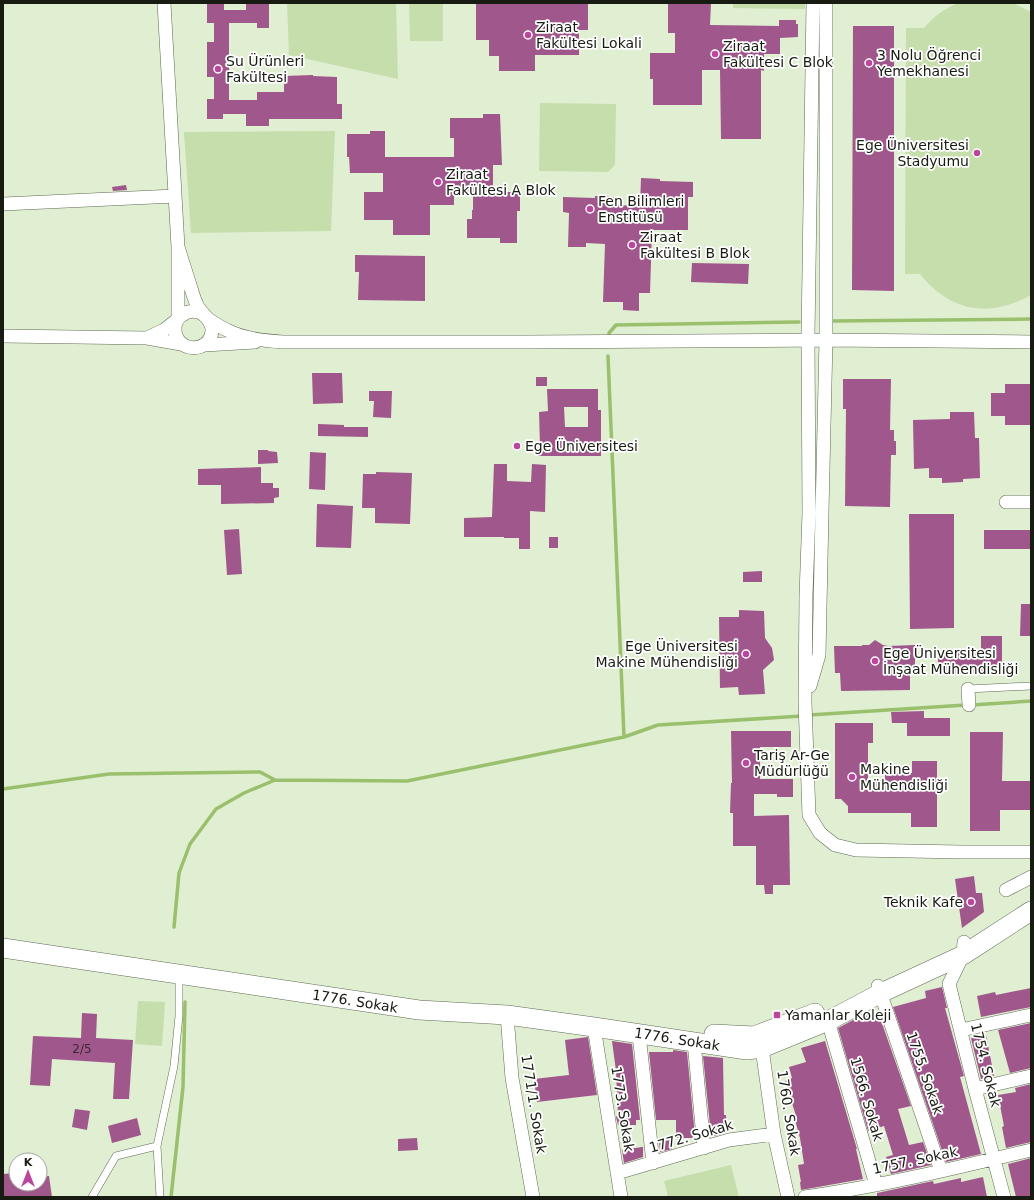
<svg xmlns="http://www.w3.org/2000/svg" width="1034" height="1200" font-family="'DejaVu Sans',sans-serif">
	<rect width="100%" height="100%" fill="#e0eed2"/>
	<path fill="#c6deac" d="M287,3H396L398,79L289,55Z
		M409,3H443V41H410Z
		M733,3H805V9L733,8Z
		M959,3H1013L1031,12V295C990,319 949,311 920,274H905L906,28H924C933,17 945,8 959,3Z
		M540,103L616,104L615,165L608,172L539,171Z
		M335,131L331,231L191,233L184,132Z
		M138,1001L165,1002L162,1046L135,1044Z
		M731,1165L739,1197H668L664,1181Z"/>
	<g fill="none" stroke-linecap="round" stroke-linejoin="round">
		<path stroke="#9ac06d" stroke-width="3.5" d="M832,321L1031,319
			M609,333L616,325L799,322
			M608,356L624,737
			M972,705L1031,701
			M809,715L966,705
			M3,789L109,774L260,772L275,780
			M174,927L179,873L190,844L216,809L244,793L275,780L407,781L624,737L658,725L802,716
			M171,1197L183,1087L185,1002"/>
	</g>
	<path fill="#a0578c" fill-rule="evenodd" d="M207,3H224V10H246V3H269V28H257V23H229V100H257V92H284V76L313,75V76L337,77V104H342V119H269V126H246V114H223V119H207V99H214V77H207V42H214V23H207Z
		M476,3L588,4V30H579V55H535V71H499V56H489V40H476Z
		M668,3H711L710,25L779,26V20H796V24H798V37L780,38V54H764V71L761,70V139H721L720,70H702V105H653V79H650V53H675V33H668Z
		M853,26H894V291L852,290Z
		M483,114H500L502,165H493V192H520V211H517V243H500V238H467V219H472V210H473V192H454V205H430V235H393V220H364V192H383V173H350L349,157H347V134H370V131H385V157H454V138H450V118H483Z
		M641,178L660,179V181L693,182V197H688V230H652L650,293H639V311L623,310V302H603L605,244L586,243V247H568L569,213L563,212V197L595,198V196L615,197V205L640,206Z
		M126,185L127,190L113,191L112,187Z
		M355,255L425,256V301L358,300L359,272H355Z
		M692,263L749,264L748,284L691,282Z
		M312,373H342L343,403L313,404Z
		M536,377H547V386H536Z
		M843,379H891L890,430H894V441H896V455H891L890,507L845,506L846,409H843Z
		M1005,384H1031V425H1005V416H991V393H1005Z
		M547,389H598V410H601V456H538V446H540L539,412L548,411ZM564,407H588V427H565Z
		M369,391H392L391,418L373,417L374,401H369Z
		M950,412H974L975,438H979L980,478L963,479V482L942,483V478H929V468L914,469L913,420L950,419Z
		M318,424L344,425V427H368V437L318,436Z
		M258,450H268V451L277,452L278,463L258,464Z
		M310,452L326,453L325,490L309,489Z
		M494,464H507V481L531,482L532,464L546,465L545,512L530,511V549H519V538H504V537H464V518L492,517Z
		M261,467V483H273V488H279V497L274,498V503L221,504V485H198V469Z
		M376,472L412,473L410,524L375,523V508H362L363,474H376Z
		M317,504L353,506L351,548L316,547Z
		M909,514H954V628L910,629Z
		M239,529L242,574L227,575L224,530Z
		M984,530H1031V549H984Z
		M549,537H558V548H549Z
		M762,571V582H743V572Z
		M1021,604H1031V636H1020Z
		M739,610L764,611L765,638L772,648L774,660L763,670L765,694L739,695L738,687L720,688L719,617H739Z
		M981,636H1002V673L938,674V652H981Z
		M875,640L883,645L888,646L915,645V673H910V690L841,691L840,673H835L834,646H862V645H869Z
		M924,711V718H950V736H907V723H892L891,712Z
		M835,723H873V743H868V780H885V773H912V761H937V827H911V813H848V806L841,799H835Z
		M731,731H791V747H760V779H793V797H777V794H754V816L789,815L790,885H773V894H765L764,885H756V846H733V813H730L731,783H732Z
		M970,732H1003L1002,781H1031V810H1000V831H970Z
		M974,876L976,893H982L984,912L962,928L955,879Z
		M942,987L947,1008H945L964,1076L960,1077L981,1154L946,1162L893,1007L926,998L925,991Z
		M1031,988V1007L981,1017L977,996L995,992L996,995Z
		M878,1012L911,1106L898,1109L909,1145L923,1142L931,1165L891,1174L886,1157L893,1155L884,1126L868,1131L838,1028L855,1019Z
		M82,1013L97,1014L96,1038L133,1040L129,1099H113L115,1063L52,1059L50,1086L30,1085L33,1036L81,1038Z
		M1031,1023V1068L1010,1073L998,1030Z
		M986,1035L994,1076L981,1079L971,1038Z
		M588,1037L597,1095L537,1102L534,1079L569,1075L565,1040Z
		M612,1041L632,1044L640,1120H636V1125H618L616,1117L618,1115L616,1071Z
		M825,1041L857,1149H856L863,1179L801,1190L800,1182H801L798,1165L804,1164L800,1138L795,1120L797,1119L785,1081L792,1078L789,1067L806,1062L801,1048Z
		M673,1050L687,1052L695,1136H693V1138H676V1120H656L649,1052H673Z
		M703,1056L723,1058L724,1115H726L727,1132L716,1136H711Z
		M1031,1084V1142L1006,1148L1002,1127L1004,1126L998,1095L1016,1092L1015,1088Z
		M75,1109L90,1111L87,1130L72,1127Z
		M137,1118L141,1135L112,1143L108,1126Z
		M417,1138L418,1150L398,1151V1139Z
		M671,1140L672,1149L660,1152L659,1141Z
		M642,1147H643V1157L624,1163L622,1150Z
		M1031,1158V1197H1016L1008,1164Z
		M15,1173L16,1184H40V1177L49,1176L52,1197H3V1174Z
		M983,1177L987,1197H877V1193L933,1181L934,1184L961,1178V1182Z"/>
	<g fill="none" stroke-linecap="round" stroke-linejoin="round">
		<defs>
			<path id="lane" d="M968,689L1031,686
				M92,1197L116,1156L157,1146
				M160,1197L157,1146L174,1066L179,1016V975"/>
			<path id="street" d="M813,3L808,336L809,513L806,595L805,702L809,815L820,833L835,845L856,850L961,852H1031
				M3,204L175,196
				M178,247C182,260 186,272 190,285C192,291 194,299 197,305C201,314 213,320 212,331C210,354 175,353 175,329C175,324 177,319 181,316C186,312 192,310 198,312C202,313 205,316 208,319C214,323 222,328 229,331C245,339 265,341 283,342H528L826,340L1031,342
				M3,336L147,338L181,344
				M147,338L164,330L178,319V247L164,3
				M205,345L255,342
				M1006,502H1031
				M810,686L819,655L822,513L826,340V3
				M968,689L969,705
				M1006,890L1031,877
				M964,942L963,955L949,984L975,1089L1004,1197
				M878,986L941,1171
				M507,1015L512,1078L533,1197
				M828,1021L876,1185
				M594,1027L621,1197
				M961,1030L1031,1015
				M639,1034L653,1163
				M761,1041L774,1134L788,1197
				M694,1042L704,1148
				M975,1089L1031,1076
				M617,1173L729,1140L774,1134
				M805,1197C881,1186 956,1168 1031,1150"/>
			<path id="secondary" d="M3,948L419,1010L507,1015L594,1027L747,1050L762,1048L828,1021L881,993L963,955L1031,911
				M714,1034L754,1036L815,1013"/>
		</defs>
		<use href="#lane" stroke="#5f6b52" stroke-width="8"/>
		<use href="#street" stroke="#5f6b52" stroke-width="14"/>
		<use href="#secondary" stroke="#5f6b52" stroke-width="20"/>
		<use href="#lane" stroke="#fff" stroke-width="7"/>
		<use href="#street" stroke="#fff" stroke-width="13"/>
		<use href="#secondary" stroke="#fff" stroke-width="19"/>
	</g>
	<g fill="#bb469e" stroke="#fff" stroke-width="1.5">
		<circle cx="528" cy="35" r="4"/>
		<circle cx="715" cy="54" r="4"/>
		<circle cx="869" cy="63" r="4"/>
		<circle cx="218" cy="69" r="4"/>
		<circle cx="977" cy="153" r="4"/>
		<circle cx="438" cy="182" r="4"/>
		<circle cx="590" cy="209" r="4"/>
		<circle cx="632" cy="245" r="4"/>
		<circle cx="517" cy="446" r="4"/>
		<circle cx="746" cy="654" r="4"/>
		<circle cx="875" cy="661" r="4"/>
		<circle cx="746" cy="763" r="4"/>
		<circle cx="852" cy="777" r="4"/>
		<circle cx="971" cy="902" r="4"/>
		<rect x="773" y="1011" width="8" height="8" rx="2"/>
	</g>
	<g text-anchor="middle" stroke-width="3.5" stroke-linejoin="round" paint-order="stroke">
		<g font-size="12" fill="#392a30">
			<text x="82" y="1053">2/5</text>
		</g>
		<g font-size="14" fill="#171b11" stroke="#fff" text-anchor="start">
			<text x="536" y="32">Ziraat<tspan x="536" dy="16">Fakültesi Lokali</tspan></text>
			<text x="723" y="51">Ziraat<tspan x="723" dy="16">Fakültesi C Blok</tspan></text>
			<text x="877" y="60">3 Nolu Öğrenci<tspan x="877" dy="16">Yemekhanesi</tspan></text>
			<text x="226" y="66">Su Ürünleri<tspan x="226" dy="16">Fakültesi</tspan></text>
			<text x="969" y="150" text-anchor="end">Ege Üniversitesi<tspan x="969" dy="16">Stadyumu</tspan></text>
			<text x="446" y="179">Ziraat<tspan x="446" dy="16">Fakültesi A Blok</tspan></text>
			<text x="598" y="206">Fen Bilimleri<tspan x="598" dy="16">Enstitüsü</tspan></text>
			<text x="640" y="242">Ziraat<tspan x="640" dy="16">Fakültesi B Blok</tspan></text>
			<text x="525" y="451">Ege Üniversitesi</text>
			<text x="738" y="651" text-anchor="end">Ege Üniversitesi<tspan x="738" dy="16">Makine Mühendisliği</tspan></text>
			<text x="883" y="658">Ege Üniversitesi<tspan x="883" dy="16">İnşaat Mühendisliği</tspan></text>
			<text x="754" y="760">Tariş Ar-Ge<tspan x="754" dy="16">Müdürlüğü</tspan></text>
			<text x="860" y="774">Makine<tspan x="860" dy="16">Mühendisliği</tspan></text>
			<text x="963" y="907" text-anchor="end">Teknik Kafe</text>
			<text x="785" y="1020">Yamanlar Koleji</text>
		</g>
		<g font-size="14" fill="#171b11" stroke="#fff">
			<text transform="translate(355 1001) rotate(9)" y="5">1776. Sokak</text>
			<text transform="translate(677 1039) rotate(9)" y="5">1776. Sokak</text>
			<text transform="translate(986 1065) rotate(76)" y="5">1754. Sokak</text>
			<text transform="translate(925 1073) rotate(71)" y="5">1755. Sokak</text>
			<text transform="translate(867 1099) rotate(74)" y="5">1566. Sokak</text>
			<text transform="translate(534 1104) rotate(81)" y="5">1771/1. Sokak</text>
			<text transform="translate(623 1109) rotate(81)" y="5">1773. Sokak</text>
			<text transform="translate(789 1113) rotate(81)" y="5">1760. Sokak</text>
			<text transform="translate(691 1136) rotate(-16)" y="5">1772. Sokak</text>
			<text transform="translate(915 1160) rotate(-12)" y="5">1757. Sokak</text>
		</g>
	</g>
	<rect width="1034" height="1200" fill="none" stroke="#171b11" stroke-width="8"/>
	<g transform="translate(28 1172)"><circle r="19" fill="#ffffff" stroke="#a2a4a0"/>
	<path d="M0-3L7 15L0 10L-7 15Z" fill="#bb469e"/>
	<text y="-6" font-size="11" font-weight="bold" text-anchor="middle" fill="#171b11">K</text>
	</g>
</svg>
